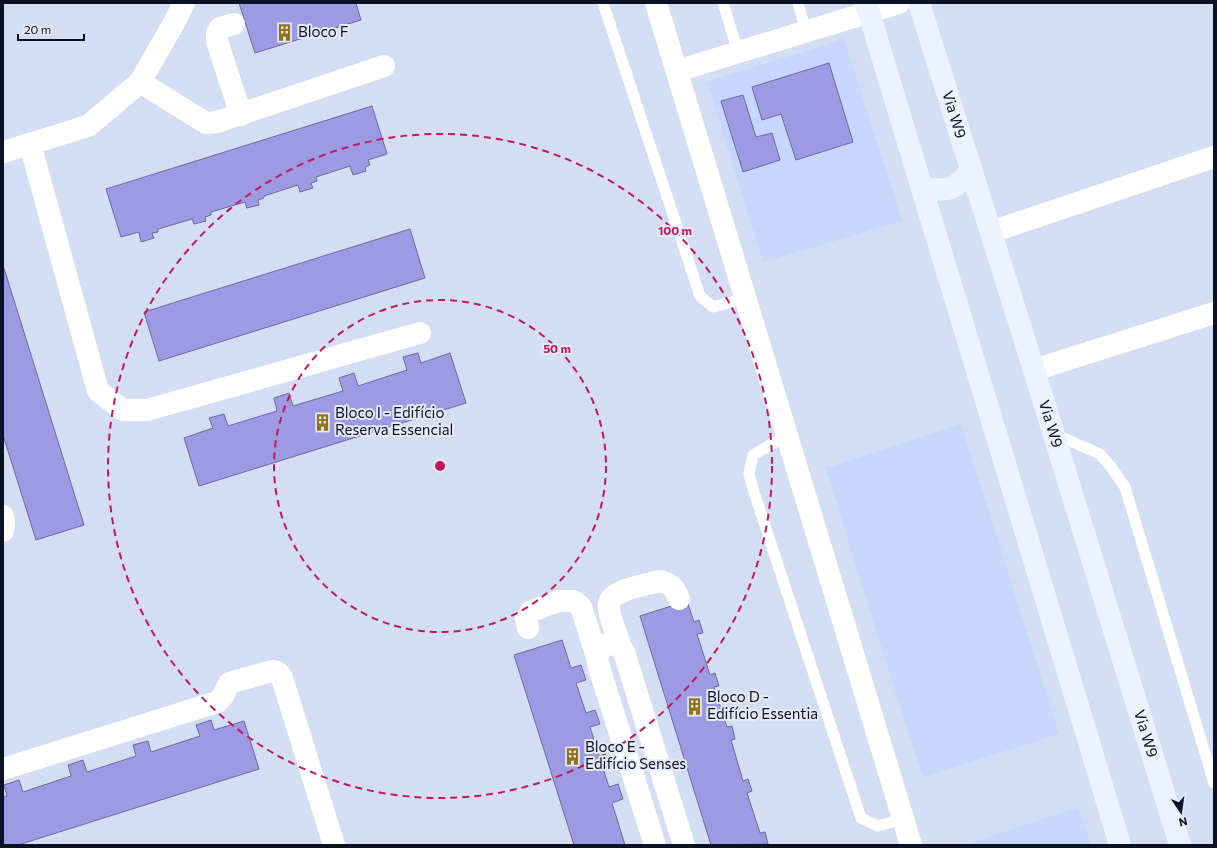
<svg xmlns="http://www.w3.org/2000/svg" width="1217" height="848" font-family="Commissioner,sans-serif">
	<rect width="100%" height="100%" fill="#d3ddf4"/>
	<path fill="#c6d6fc" d="M844,39L902,221L763,262L707,82Z
		M961,424L1059,734L923,777L867,602L826,468Z
		M1078,808L1091,845H964Z"/>
	<path fill="#9e99e3" stroke="#6e699f" d="M239,3H356L361,20L255,53Z
		M829,63L853,142L796,160L781,114L762,120L752,87Z
		M743,95L756,137L772,133L780,160L743,172L721,101Z
		M372,106L387,154L368,160L370,165L365,167L366,171L353,175L350,166L316,177L317,181L311,183L313,188L300,192L298,185L264,196V198L258,200L259,205L247,208L245,202L211,212V215L205,217L206,221L194,224L192,219L158,229V232L152,233L154,238L141,242L139,232L121,237L106,189Z
		M410,229L425,278L159,361L144,312Z
		M3,265L84,525L36,540L3,435Z
		M418,353L421,363L450,353L466,403L199,486L184,438L213,428L209,418L224,414L228,426L277,411L274,398L289,393L293,406L343,391L339,378L354,373L358,386L407,370L403,357Z
		M687,601L694,622L699,620L703,633L697,634L710,675L715,673L719,686L714,687L727,727L732,726L735,739L731,740L743,781L748,779L752,791L747,793L760,833L765,832L768,844L711,845L640,616Z
		M562,640L571,668L581,665L586,680L576,683L586,713L595,710L600,724L590,727L609,787L618,784L623,799L612,803L625,845H574L514,655Z
		M211,720L214,730L244,721L259,769L18,845H3V797L7,796L4,785L19,780L23,792L71,776L68,765L83,760L87,772L136,756L133,745L148,741L151,752L200,736L196,725Z"/>
	<g fill="none" stroke-linecap="round" stroke-linejoin="round">
		<path stroke="#fff" stroke-width="11" d="M603,3L700,296L713,307L746,298
			M723,3L738,52
			M798,3L806,31
			M1054,434L1100,454L1111,467L1125,487L1214,783
			M787,435L753,455L749,474L754,492L861,818L878,826L903,819"/>
		<path stroke="#fff" stroke-width="22" d="M656,3L911,845
			M234,24L220,28L217,33V41L241,115
			M677,71L899,3
			M140,82L206,123L217,122L384,66
			M30,144L98,391L123,410H147L420,333
			M3,152L88,126L140,82L174,23L184,3
			M991,232L1214,157
			M1034,370L1214,313
			M3,516L4,523L3,531
			M528,628L526,619L531,611L559,601H574L581,607L597,657
			M621,647C618,638 607,611 609,603C611,590 649,584 661,581C672,584 675,589 679,599
			M3,769L217,702L223,696L229,683L272,671C278,671 279,673 282,678L334,845
			M655,845L598,664C597,652 598,651 607,644C615,645 619,645 624,652L684,845"/>
		<g stroke="#ecf2fe" stroke-width="22">
			<path d="M866,3L1120,845"/>
			<path id="s1" d="M919,3L1034,370L1180,845"/>
			<path d="M922,188C949,191 953,192 971,170"/>
		</g>
	</g>
	<g fill="none" stroke="#c2185b" stroke-width="2" stroke-dasharray="7 5">
		<circle cx="440" cy="466" r="166"/>
		<circle cx="440" cy="466" r="332"/>
	</g>
	<defs>
		<symbol id="building-bare" viewBox="-9 -9 18 18"><path d="M-4-6H4V6H1V3H-1V6H-4ZM-2.5-4.3h1.7v1.8h-1.7ZM.8-4.3h1.7v1.8H.8ZM-2.5-1h1.7V.8h-1.7ZM.8-1h1.7V.8H.8Z" fill="#93731a" stroke="#e5eaf6" stroke-width="2.5" paint-order="stroke"/></symbol>
	</defs>
	<g fill-rule="evenodd">
		<use href="#building-bare" x="272" y="20" width="25" height="25"/>
		<use href="#building-bare" x="310" y="410" width="25" height="25"/>
		<use href="#building-bare" x="682" y="694" width="25" height="25"/>
		<use href="#building-bare" x="560" y="744" width="25" height="25"/>
	</g>
	<g text-anchor="middle" stroke-width="4" stroke-linejoin="round" paint-order="stroke">
		<g font-size="15" fill="#0a1225" stroke="#e5eaf6" text-anchor="start">
			<text x="298" y="37">Bloco F</text>
			<text x="335" y="418">Bloco I - Edifício<tspan x="335" dy="17">Reserva Essencial</tspan></text>
			<text x="707" y="702">Bloco D -<tspan x="707" dy="17">Edifício Essentia</tspan></text>
			<text x="585" y="752">Bloco E -<tspan x="585" dy="17">Edifício Senses</tspan></text>
		</g>
		<g font-size="15" fill="#0a1225" stroke="#e5eaf6">
			<text dy="5" stroke="none"><textPath href="#s1" startOffset="117">Via W9</textPath></text>
			<text dy="5" stroke="none"><textPath href="#s1" startOffset="441">Via W9</textPath></text>
			<text dy="5" stroke="none"><textPath href="#s1" startOffset="765">Via W9</textPath></text>
		</g>
	</g>
	<circle cx="440" cy="466" r="6" fill="#c2185b" stroke="#e5eaf6" stroke-width="2"/>
	<g font-size="12" text-anchor="middle" font-weight="bold" fill="#c2185b" stroke="#e5eaf6" stroke-width="4" stroke-linejoin="round" paint-order="stroke">
		<text x="675" y="235">100 m</text>
		<text x="557" y="353">50 m</text>
	</g>
	<rect width="1217" height="848" fill="none" stroke="#0a1225" stroke-width="8"/>
	<g transform="translate(1181 812) rotate(167)" stroke="#e5eaf6" stroke-width="3" paint-order="stroke">
	<path d="M0-3L7 15L0 10L-7 15Z" fill="#0a1225"/>
	<text y="-6" font-size="11" font-weight="bold" text-anchor="middle" fill="#0a1225">N</text>
	</g>
	<path d="M18 34v6h66v-6" fill="none" stroke="#0a1225" stroke-width="2"/>
	<text x="24" y="34" font-size="12" fill="#0a1225" stroke="#e5eaf6" stroke-width="3" paint-order="stroke">20 m</text>
</svg>
